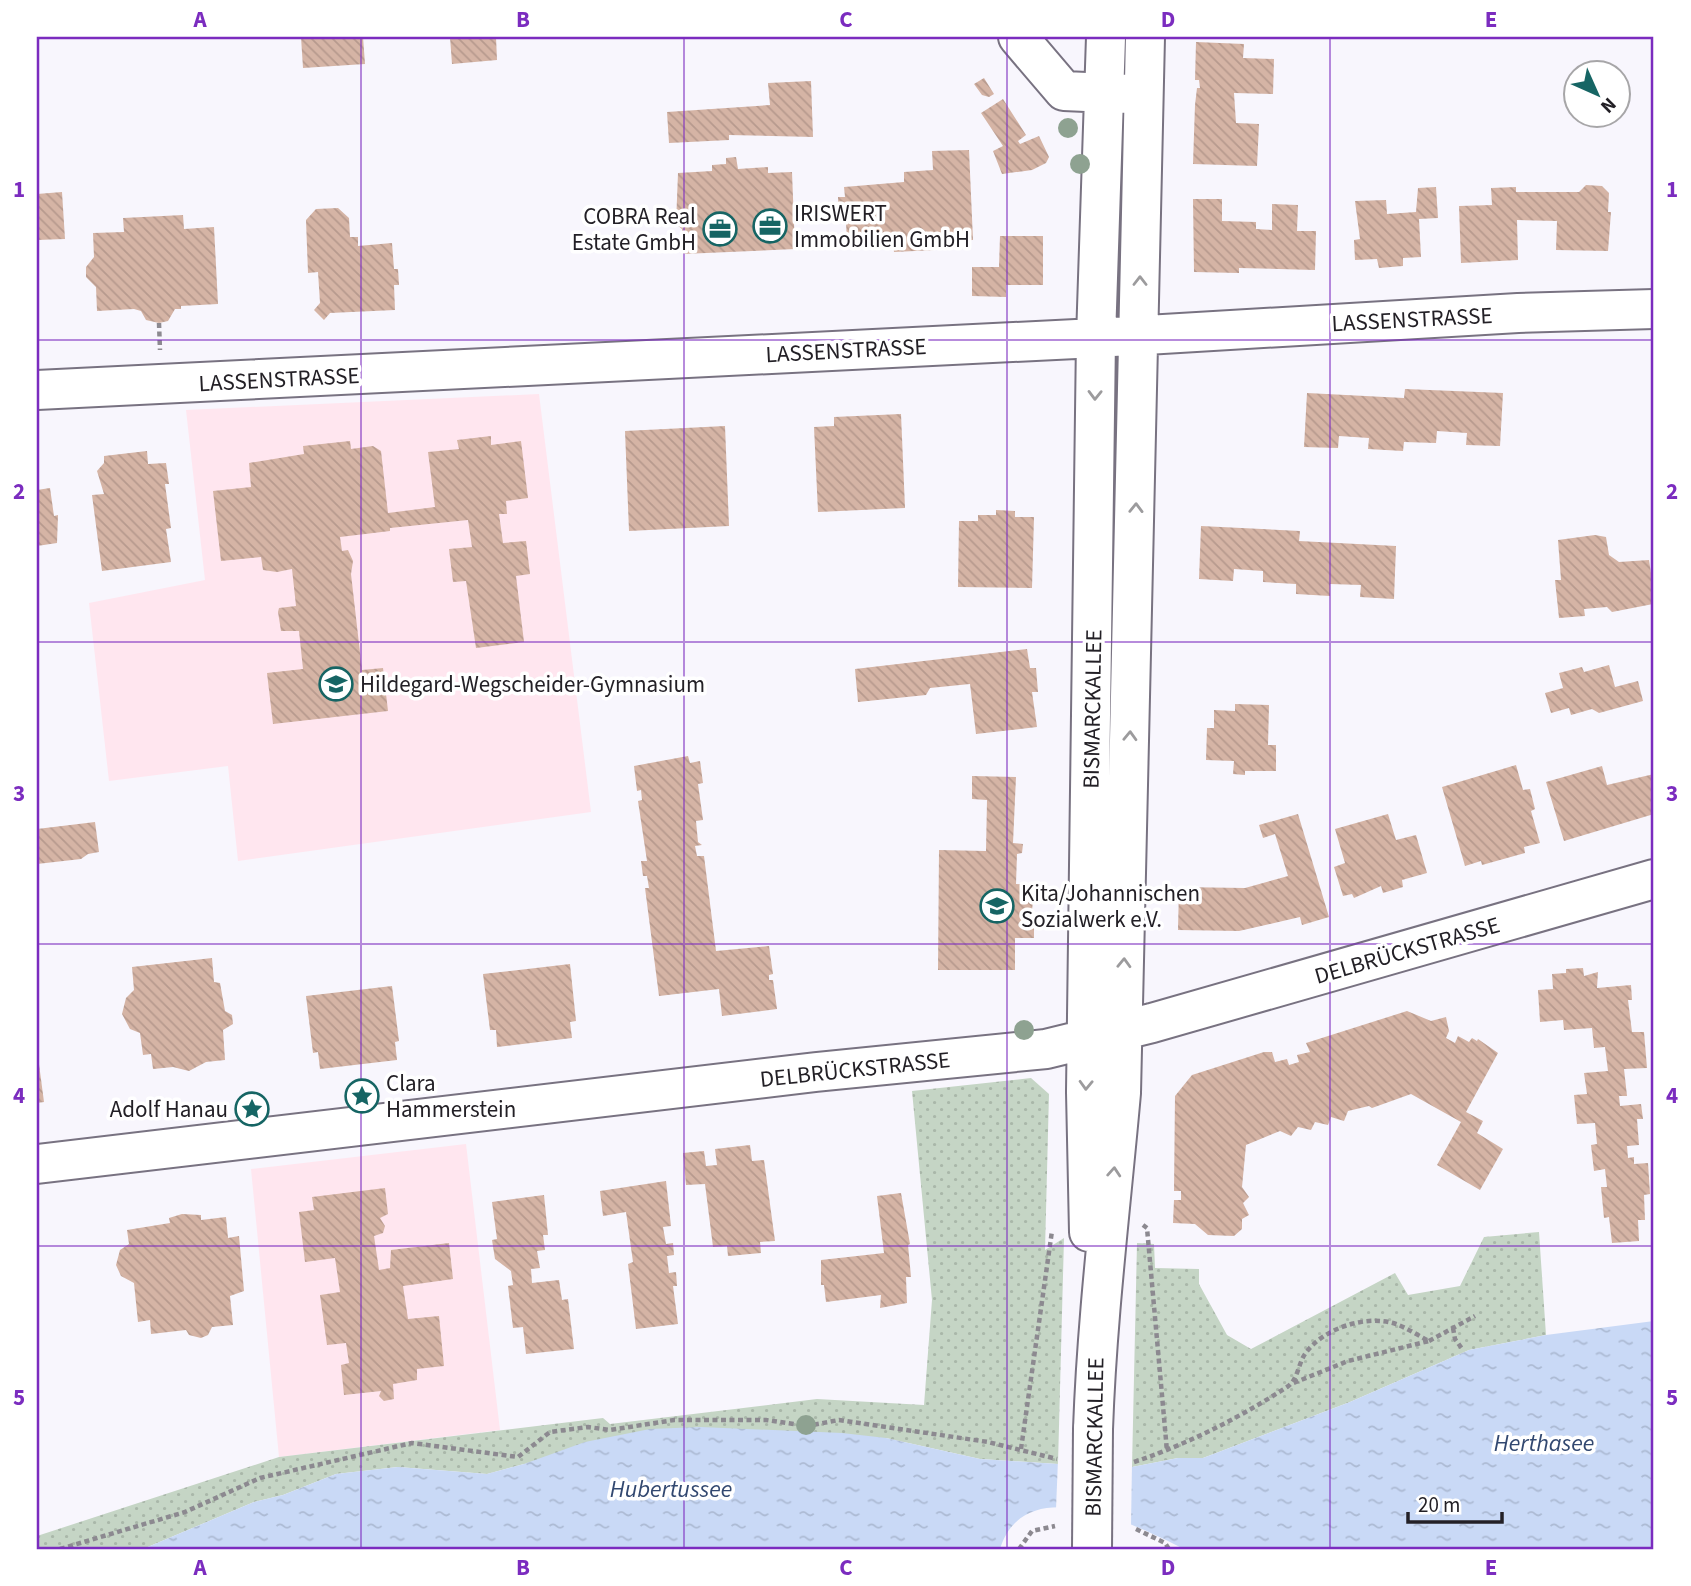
<svg xmlns="http://www.w3.org/2000/svg" width="1691" height="1586" font-family="'Source Sans 3',sans-serif">
	<defs>
		<pattern id="park-dots" width="8" height="8" patternUnits="userSpaceOnUse" patternTransform="scale(1.75)"><rect width="8" height="8" fill="#c5d5c5"/><path d="M2 2h.1M6 6h.1" fill="none" stroke="#a9b7a9" stroke-width="1.8" stroke-linecap="round"/></pattern>
		<pattern id="water-ripples" width="26" height="14" patternUnits="userSpaceOnUse" patternTransform="scale(1.75)"><rect width="26" height="14" fill="#c9d9f6"/><path d="M2 4q2-2 4 0t4 0M15 11q2-2 4 0t4 0" fill="none" stroke="#acbad3"/></pattern>
		<pattern id="building-back-hatch" width="6" height="6" patternUnits="userSpaceOnUse" patternTransform="scale(1.75)"><rect width="6" height="6" fill="#d5b4a5"/><path d="M-1 5l2 2M0 0l6 6M5-1l2 2" fill="none" stroke="#b79a8e"/></pattern>
	</defs>
	<rect width="100%" height="100%" fill="#f8f6fd"/>
	<path fill="#ffe6ef" d="M539,394L591,812L238,861L228,766L109,781L89,603L205,580L186,410Z
		M466,1144L500,1430L279,1457L251,1169Z"/>
	<path fill="url(#park-dots)" d="M1031,1078L1049,1094L1045,1250L1064,1238L1058,1464L980,1459L886,1438L524,1464L487,1474L398,1467L336,1474L283,1495L254,1502L143,1549H37V1536L279,1457L603,1418L610,1424L817,1399L924,1405L932,1300L912,1091Z
		M1539,1232L1546,1335L1469,1350L1350,1402L1203,1458H1178L1132,1467L1137,1243L1154,1244L1155,1268L1199,1269V1284L1227,1335L1251,1349L1395,1273L1408,1295L1460,1286L1484,1237Z"/>
	<path fill="url(#water-ripples)" d="M1654,1321V1549H1184C1134,1524 1025,1469 1000,1549H143L254,1502L283,1495L336,1474L398,1467L487,1474L524,1464L585,1442L650,1429L700,1427L842,1433L886,1438L980,1459L1058,1464L1132,1467L1178,1458H1203L1350,1402L1469,1350L1546,1335Z"/>
	<path fill="#f8f6fd" d="M1058,1460L1132,1463L1131,1526L1056,1509Z"/>
	<path fill="url(#building-back-hatch)" d="M301,37H363L365,64L303,68Z
		M450,37H496L497,60L452,64Z
		M1196,42L1244,44L1243,58L1274,59L1273,94L1234,93L1236,123L1259,124L1257,166L1193,164L1195,105L1197,88H1200L1199,80H1195Z
		M984,78L994,94L989,97L982,95L974,84Z
		M811,81L813,137L729,135V140L669,143L667,112L770,105L768,83Z
		M1003,99L1026,135L1018,141L1020,144L1039,136L1049,157L1046,163L1032,170L1002,174L993,151L1003,146L981,113Z
		M969,150L973,240L935,242V250L894,252L893,244L847,243L846,222L839,223L838,197H845L844,187L904,182V172L933,170L932,151Z
		M736,157L738,169L768,167V173L792,172L795,249L683,254L682,229L676,224L678,173L712,171V165L726,164V158Z
		M1586,185L1602,186L1609,193L1608,212H1611L1608,251L1556,250L1557,221L1517,220L1518,260L1461,263L1459,206L1492,205L1491,188L1516,187V192H1579Z
		M1436,187L1438,218L1419,219L1421,257L1403,258V266L1379,268L1377,259L1355,260L1354,240L1360,239L1355,201L1386,200L1387,214L1416,212L1418,188Z
		M62,192L65,239L37,240V194Z
		M1193,199H1222V221L1256,222V229L1272,230V204L1298,205L1297,231H1316L1315,270L1239,268V273L1194,272Z
		M338,208L349,218L350,237H358V246L392,243L394,269H398L399,285H394L395,310L330,313L324,320L314,310L320,303L318,272L308,273L306,220L316,209Z
		M183,215L184,229L214,227L218,304L181,306V309H175L168,321L159,323L146,320L141,311L134,309L97,311L96,287L86,277V267L94,257L93,233L124,232L123,218Z
		M1000,236H1043V285H1006V297L972,296V267H999Z
		M1405,389L1503,393L1500,446L1466,445L1467,433L1437,431L1436,443L1404,442L1403,451L1368,449L1369,438L1339,436L1338,448L1304,447L1307,393L1404,398Z
		M901,414L905,508L818,512L814,427L834,426V417Z
		M725,426L729,526L629,531L625,431Z
		M491,436V445L521,441L528,498L506,501L507,514H499L503,543L526,541L530,574L516,576L524,642L476,648L466,581L453,582L449,549L472,547L468,520L390,528V531L340,537L342,551L348,550L353,561L351,574L362,670L383,668L388,711L273,724L267,673L303,669L299,631H281L278,612L279,608L296,606L292,569L277,572L263,570L261,557L221,561L213,491L251,487L249,463L304,454L303,446L350,441L351,449L373,446L381,451L388,513L435,507L428,452L459,449L457,440Z
		M147,451L148,464L166,463L169,484H165L171,528L166,529L171,562L102,571L92,495L104,494L97,471L104,463V456Z
		M50,488L54,516L58,515L57,543L37,546V490Z
		M996,510L1015,511V517H1034L1032,588L958,587L959,521H978V515H996Z
		M1201,526L1300,531L1299,541L1396,546L1394,599L1360,597L1361,585L1330,584V596L1296,594V584L1263,582V571L1234,569L1233,581L1199,579Z
		M1595,535L1606,537L1609,555L1619,562L1649,560L1651,573L1654,574L1653,604L1612,612L1607,607L1584,609L1585,616L1559,618L1555,580H1561L1558,540Z
		M1027,649L1030,668H1036L1038,692H1032L1037,727L976,734L970,684L930,688L926,695L858,702L855,669Z
		M1609,665L1615,687L1638,681L1643,701L1599,713L1592,709L1571,715L1569,708L1551,713L1545,693L1563,688L1559,673L1582,667L1584,672Z
		M1235,704L1269,705L1268,745H1276V771H1245V775L1233,774L1234,761L1206,760L1207,728H1214V710L1235,711Z
		M688,756L690,763L700,761L703,783L698,784L703,820L696,821L698,842L702,845L695,846L697,856H704L716,951L769,946L773,974L769,975V980H773L777,1009L722,1016L719,989L659,996L645,888H649L647,876H643L641,861H647L638,801L642,800L641,790L637,791L634,766Z
		M1516,765L1523,790L1530,789L1535,809L1531,811L1540,843L1524,847L1525,853L1482,865L1481,861L1465,866L1442,787Z
		M1602,766L1607,785L1654,774V814L1564,841L1546,782Z
		M972,776L1016,777L1013,843L1023,844L1022,853L1017,854L1016,884L1035,885L1031,918H1034V938H1015V970H938L939,850L986,851L987,800L972,799Z
		M1298,814L1329,917L1302,925L1300,917L1239,931L1178,930L1179,887L1245,888L1288,876L1275,834L1263,838L1259,825Z
		M1388,814L1396,840L1416,835L1427,873L1402,880L1403,887L1383,893L1381,886L1354,898L1352,894L1343,896L1334,867L1345,863L1335,829Z
		M95,822L99,852L88,854L81,859L37,864V829Z
		M212,958L214,982L220,983L225,1011L232,1015L233,1024L223,1030L225,1060L206,1062L189,1071L173,1067L153,1069L151,1054L143,1055L140,1033L130,1029L122,1014L126,998L134,990L132,967Z
		M570,964L576,1021L570,1022L572,1038L497,1047L496,1030H490L483,974Z
		M1583,968L1584,976L1598,972L1597,988L1631,985L1632,1000H1628L1632,1032H1644L1647,1068L1624,1069L1627,1096H1619L1620,1106L1641,1104L1643,1119H1637L1639,1145L1627,1146L1628,1158L1634,1157V1164L1648,1163L1650,1194L1644,1195L1645,1220H1638L1639,1241L1612,1243L1609,1217L1604,1218L1601,1187H1607L1605,1169L1594,1171L1591,1145L1597,1144L1595,1123L1577,1124L1574,1095L1587,1094L1584,1073L1608,1071L1605,1047L1594,1048L1592,1028L1564,1030L1563,1020L1540,1022L1538,990L1553,989L1552,974L1566,973V969Z
		M392,986L399,1041L395,1042L397,1060L320,1069L318,1052L313,1053L306,996Z
		M1407,1011L1431,1021L1446,1017L1449,1031L1446,1038L1455,1043L1458,1036L1469,1042L1472,1038L1477,1041L1478,1039L1498,1053L1466,1112L1483,1121L1477,1133L1503,1149L1480,1190L1437,1165L1461,1122L1411,1094L1372,1108L1369,1106L1348,1111L1344,1121L1331,1117L1328,1125L1315,1122L1311,1130L1298,1127L1291,1136L1280,1131L1246,1145L1242,1187L1249,1197L1243,1203L1249,1215L1242,1219V1229L1234,1236L1208,1235L1195,1224L1173,1223L1174,1200H1181V1191H1174L1175,1096L1192,1075L1264,1052H1272L1275,1062L1287,1059L1289,1065L1299,1062L1297,1055L1310,1052L1306,1043Z
		M37,1049L44,1102L37,1103Z
		M750,1145L752,1161L764,1160L775,1241L760,1242L761,1253L728,1256L727,1246L713,1247L705,1184L686,1185L683,1153L704,1151L706,1166L717,1165L715,1149Z
		M666,1181L671,1226L663,1227L666,1244L673,1243L674,1255L667,1256L669,1273L676,1272L677,1286H673L678,1324L636,1329L628,1264L633,1262L626,1212L603,1216L600,1191Z
		M385,1188L388,1214L380,1218L385,1226L383,1233L374,1236L379,1270L390,1268L391,1250L449,1243L453,1279L403,1286L408,1319L439,1316L444,1366L417,1369V1380L393,1384L394,1399L384,1401L379,1396L381,1391L344,1395L341,1365L349,1363L346,1343L327,1345L320,1295L340,1292L335,1258L305,1262L299,1212L314,1210L312,1197Z
		M901,1193L910,1244L908,1245L911,1277H906L907,1303L880,1308L881,1295L826,1302L824,1285H821V1260L884,1253L877,1196Z
		M544,1195L548,1235H543L545,1250L537,1251L540,1268L531,1269L532,1283L559,1280L562,1300L568,1299L574,1349L526,1354L523,1327L513,1328L508,1286L513,1285L511,1271L495,1259L492,1240L497,1239L492,1202Z
		M182,1214L201,1215V1220L226,1217L228,1238L239,1236L244,1291L230,1296L233,1325L212,1327L208,1335L201,1338L189,1335L186,1330L151,1334L150,1320L138,1322L134,1283L121,1276L116,1265L120,1250L129,1244L127,1230L170,1223L169,1218Z"/>
	<g fill="none" stroke-linecap="round" stroke-linejoin="round">
		<defs>
			<path id="minor" d="M1018,37L1064,91L1131,94
				M37,390L1096,338L1518,313L1654,309
				M37,1164L816,1072L1046,1049L1152,1023L1654,879
				M1089,1232L1086,1092L1096,338L1106,37
				M1093,1429C1097,1317 1111,1205 1121,1093L1145,37"/>
		</defs>
		<use href="#minor" stroke="#787281" stroke-width="42"/>
		<path stroke="#8c8990" stroke-width="4.5" stroke-dasharray="5 3.5" stroke-linecap="butt" d="M159,323L160,350
			M1143,1225L1147,1228L1167,1451
			M1453,1328L1455,1339L1463,1350
			M1429,1341L1475,1316
			M1021,1449L1052,1231
			M1134,1462C1188,1444 1239,1418 1287,1387C1298,1380 1298,1364 1305,1354C1323,1328 1367,1314 1396,1324C1407,1328 1419,1336 1429,1341L1348,1361L1291,1384
			M1136,1529L1165,1543L1169,1549
			M60,1549L185,1512L260,1478L412,1443L518,1457L550,1432L588,1427L610,1430L674,1420H766L807,1426L839,1420L988,1442L1057,1459
			M1019,1549L1032,1531L1055,1526"/>
		<use href="#minor" stroke="#fff" stroke-width="38"/>
		<defs>
			<path id="minor-bridge" d="M1092,1549L1093,1429"/>
		</defs>
		<use href="#minor-bridge" stroke="#787281" stroke-width="42" stroke-linecap="butt"/>
		<use href="#minor-bridge" stroke="#fff" stroke-width="38"/>
	</g>
	<g fill="#8ea291">
		<circle cx="1068" cy="128" r="10"/>
		<circle cx="1080" cy="164" r="10"/>
		<circle cx="1024" cy="1030" r="10"/>
		<circle cx="806" cy="1425" r="10"/>
	</g>
	<defs><path id="oneway-chevron" d="M-2-3.5L2.5 0L-2 3.5" fill="none" stroke-width="1.6" stroke-linecap="round" stroke-linejoin="round" transform="scale(1.75)"/></defs>
	<g stroke="#9c9b9d">
		<use href="#oneway-chevron" transform="translate(1140 281) rotate(-90)"/>
		<use href="#oneway-chevron" transform="translate(1095 395) rotate(91)"/>
		<use href="#oneway-chevron" transform="translate(1136 508) rotate(-89)"/>
		<use href="#oneway-chevron" transform="translate(1130 736) rotate(-88)"/>
		<use href="#oneway-chevron" transform="translate(1124 963) rotate(-88)"/>
		<use href="#oneway-chevron" transform="translate(1086 1085) rotate(92)"/>
		<use href="#oneway-chevron" transform="translate(1114 1172) rotate(-86)"/>
	</g>
	<path fill="none" stroke="#7b2cbf" stroke-width="2" stroke-opacity="0.55" d="M361,37V1549M684,37V1549M1007,37V1549M1330,37V1549M37,340H1654M37,642H1654M37,944H1654M37,1246H1654"/>
	<defs>
		<symbol id="office-ring" viewBox="-11 -11 22 22"><circle r="9.5" fill="#fff" stroke="#166564" stroke-width="1.5"/><path d="M-6-3h4V-5.5h4V-3h4V5H-6ZM-1-4.5V-3h2v-1.5ZM-6 0V1H6V0Z" fill="#166564"/></symbol>
		<symbol id="school-ring" viewBox="-11 -11 22 22"><circle r="9.5" fill="#fff" stroke="#166564" stroke-width="1.5"/><path d="M0-5L7-2L0 1L-7-2ZM-4 1L0 2.5L4 1V4Q0 6-4 4Z" fill="#166564"/></symbol>
		<symbol id="sight-ring" viewBox="-11 -11 22 22"><circle r="9.5" fill="#fff" stroke="#166564" stroke-width="1.5"/><path d="M0-6L1.8-2.2L6-1.7L2.9 1.2L3.7 5.4L0 3.3L-3.7 5.4L-2.9 1.2L-6-1.7L-1.8-2.2Z" fill="#166564"/></symbol>
	</defs>
	<g fill-rule="evenodd">
		<use href="#office-ring" x="751" y="207" width="38" height="38"/>
		<use href="#office-ring" x="701" y="210" width="38" height="38"/>
		<use href="#school-ring" x="317" y="665" width="38" height="38"/>
		<use href="#school-ring" x="978" y="887" width="38" height="38"/>
		<use href="#sight-ring" x="343" y="1077" width="38" height="38"/>
		<use href="#sight-ring" x="233" y="1090" width="38" height="38"/>
	</g>
	<g text-anchor="middle" stroke-width="7" stroke-linejoin="round" paint-order="stroke">
		<g font-size="23" fill="#232026" stroke="#fff" text-anchor="start">
			<text x="794" y="221">IRISWERT<tspan x="794" dy="26">Immobilien GmbH</tspan></text>
			<text x="696" y="224" text-anchor="end">COBRA Real<tspan x="696" dy="26">Estate GmbH</tspan></text>
			<text x="360" y="692">Hildegard-Wegscheider-Gymnasium</text>
			<text x="1021" y="901">Kita/Johannischen<tspan x="1021" dy="26">Sozialwerk e.V.</tspan></text>
			<text x="386" y="1091">Clara<tspan x="386" dy="26">Hammerstein</tspan></text>
			<text x="228" y="1117" text-anchor="end">Adolf Hanau</text>
		</g>
		<g font-size="23" fill="#232026" stroke="#fff">
			<text transform="translate(1412 319) rotate(-3)" y="8">LASSENSTRASSE</text>
			<text transform="translate(846 350) rotate(-3)" y="8">LASSENSTRASSE</text>
			<text transform="translate(279 379) rotate(-3)" y="8">LASSENSTRASSE</text>
			<text transform="translate(1092 709) rotate(-89)" y="8">BISMARCKALLEE</text>
			<text transform="translate(1407 950) rotate(-16)" y="8">DELBRÜCKSTRASSE</text>
			<text transform="translate(855 1069) rotate(-6)" y="8">DELBRÜCKSTRASSE</text>
			<text transform="translate(1094 1437) rotate(-89)" y="8">BISMARCKALLEE</text>
		</g>
		<g font-size="24" font-style="italic" fill="#324870" stroke="#fff">
			<text x="1544" y="1451">Herthasee</text>
			<text x="671" y="1497">Hubertussee</text>
		</g>
	</g>
	<rect width="1691" height="1586" fill="none" stroke="#ffffff" stroke-width="77"/>
	<g transform="translate(1597 94) rotate(135)"><circle r="33" fill="#ffffff" stroke="#a7a6a8" stroke-width="2"/>
	<path d="M0-5L12 26L0 18L-12 26Z" fill="#166564"/>
	<text y="-10" font-size="19" font-weight="bold" text-anchor="middle" fill="#232026">N</text>
	</g>
	<path d="M1408 1512v10h94v-10" fill="none" stroke="#232026" stroke-width="3.5"/>
	<text x="1418" y="1512" font-size="21" fill="#232026" stroke="#ffffff" stroke-width="5" paint-order="stroke">20 m</text>
	<rect x="38" y="38" width="1614" height="1510" fill="none" stroke="#7b2cbf" stroke-width="2.5"/>
	<g font-size="23" text-anchor="middle" font-weight="bold" fill="#7b2cbf">
		<text x="200" y="27">A</text>
		<text x="523" y="27">B</text>
		<text x="846" y="27">C</text>
		<text x="1168" y="27">D</text>
		<text x="1491" y="27">E</text>
		<text x="19" y="197">1</text>
		<text x="1672" y="197">1</text>
		<text x="19" y="499">2</text>
		<text x="1672" y="499">2</text>
		<text x="19" y="801">3</text>
		<text x="1672" y="801">3</text>
		<text x="19" y="1103">4</text>
		<text x="1672" y="1103">4</text>
		<text x="19" y="1405">5</text>
		<text x="1672" y="1405">5</text>
		<text x="200" y="1575">A</text>
		<text x="523" y="1575">B</text>
		<text x="846" y="1575">C</text>
		<text x="1168" y="1575">D</text>
		<text x="1491" y="1575">E</text>
	</g>
</svg>
